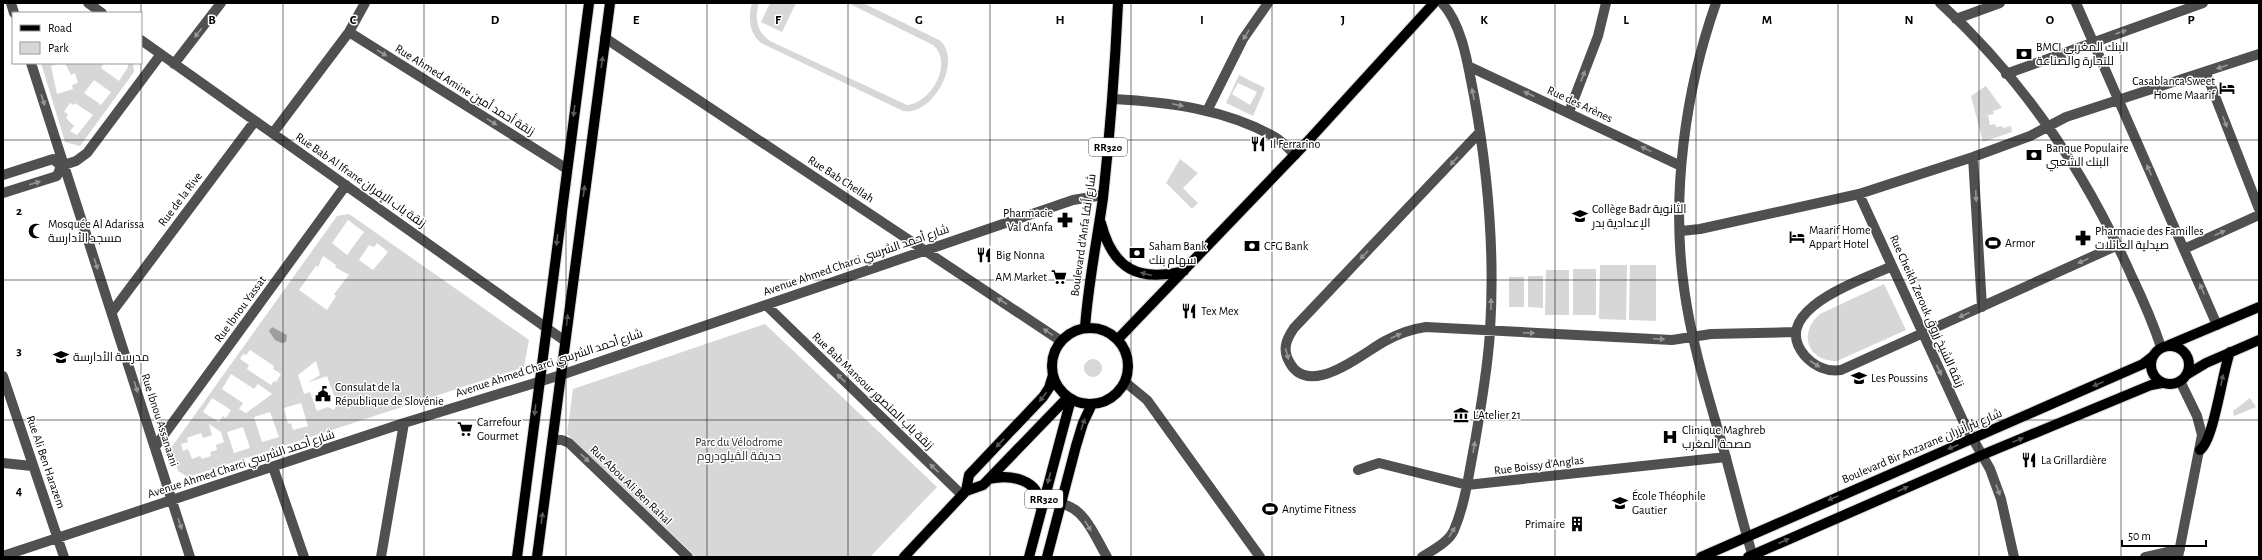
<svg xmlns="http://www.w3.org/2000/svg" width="2262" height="560" font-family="'Alegreya Sans',Cairo,sans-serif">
	<rect width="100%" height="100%" fill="#fff"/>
	<path fill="#d7d7d7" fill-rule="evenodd" d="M752,3H759C754,18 757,32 770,41L907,105C931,103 954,63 933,45L848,3H863L939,40C964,59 933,117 903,111L761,43C749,33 748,17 752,3Z
		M770,3H796L782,32L761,22Z
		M41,63H61L51,66L57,94L73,89L72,85L78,83L75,73L71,75L65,63H104L101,68L119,81L128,67V63H133L134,72L80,146L65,142ZM94,80L111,92L101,105L84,93ZM70,103L74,105L75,103L93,115L77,135L70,131L74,126L66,118L68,114L64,112Z
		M1239,75L1265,88L1253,116L1226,103ZM1238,83L1257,92L1250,105L1232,94Z
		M1986,86L2002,108L1993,111L1994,114L1988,115L1990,125L1995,124L1996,127L2002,126L2003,128L2011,126L2012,132L1983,142L1971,96Z
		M1180,159L1198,173L1183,188L1198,203L1192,209L1166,183Z
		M349,214L529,340L524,367L188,477L178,471L171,448L337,216ZM348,220L364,232L347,255L332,243ZM377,243L388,252L373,270L359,260L369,245L374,247ZM323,256L336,265L335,267L349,275L334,294L336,296L327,310L299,290L316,266L318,267ZM250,350L274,366L273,369L281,374L276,382L274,381L271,385L247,369L249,365L240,359L243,354L246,355ZM316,361L320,375L307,383L327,376L337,404L334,410L328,407L317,411L310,392L304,394L298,375ZM231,374L254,389L258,384L272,394L246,413L239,409L243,403L222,389ZM212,398L231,410L226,418L223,416L219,422L203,412ZM301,403L308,426L293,430L291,423L288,424L284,408ZM270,412L279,437L262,442L254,417ZM209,424L221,432L224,442L216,445L217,450L210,452L211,456L202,459L200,456L192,459L188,449L183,451L181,444L188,442L187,438L201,433L203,438L212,435ZM243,427L250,448L234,453L227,432Z
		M1600,265H1627L1626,320L1599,319Z
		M1630,265H1656V321L1629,320Z
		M1573,269H1596V315H1573Z
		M1546,270H1569V315H1545Z
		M1528,276H1543V308L1528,307Z
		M1509,277H1524V307H1509Z
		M1884,284L1906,330L1837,361C1807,361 1798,333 1820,314Z
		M765,324L937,487L870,557H696L567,434L573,389Z
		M1084 368a9 9 0 1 1 18 0a9 9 0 1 1-18 0Z
		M2250,398L2256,407L2234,416L2233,411Z"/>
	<path fill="#9e9e9e" d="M272,327L287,335L286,342L281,343L275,340L269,331Z"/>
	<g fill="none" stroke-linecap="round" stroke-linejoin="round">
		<defs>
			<path id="major" d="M1101,223C1113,270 1139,282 1184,271
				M1052 366a38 38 0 1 1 76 0a38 38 0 1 1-76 0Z
				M1085,328C1088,284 1097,241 1103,198C1110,133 1115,68 1118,3
				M1118,339L1307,142L1434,3
				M2169,345L2259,307
				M2151 365a19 19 0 1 1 38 0a19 19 0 1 1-38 0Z
				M2186,375L2206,363L2259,340
				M2200,450C2214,440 2222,373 2230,352
				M989,479C1010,474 1040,479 1040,506
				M966,491L969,475L1043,397L1049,388L1053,375
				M517,557L589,3
				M537,557L610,3
				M904,557L966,491L983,485L1068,397
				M1029,557L1071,399
				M1047,557L1076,446L1083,423L1092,404
				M1701,557L2143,364L2152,357
				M1748,557L1982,455L2151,385L2162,383"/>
		</defs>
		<use href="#major" stroke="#dbdbdb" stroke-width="12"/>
		<path stroke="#505050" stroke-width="10" d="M11,3L14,13
			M88,3L102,13
			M1716,3C1685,91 1671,195 1684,288C1692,347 1710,401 1726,458C1735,491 1743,524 1753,557
			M1940,3C2023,79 2087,175 2132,277C2143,300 2153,323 2161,347
			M2076,3L2217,325
			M1956,19L2000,3
			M349,32L567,169
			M605,38L1061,341
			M141,40L565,341
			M31,63L190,557
			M174,64L221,3
			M1468,66L1681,166
			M2206,73L2259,209
			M2006,74L2203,3
			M1113,99C1168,102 1225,109 1275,137C1282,141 1289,149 1295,155
			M1207,111L1243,39L1268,3
			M1569,112L1598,36L1606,3
			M1480,132L1294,328C1288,337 1283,346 1287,357C1305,403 1361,354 1385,341C1398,334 1411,329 1426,327L1672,340L1711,334L1796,332
			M273,133L349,32L365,3
			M1973,157L1982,307
			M61,166L76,161L87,153L161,54
			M3,175L53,159L61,166
			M3,193L57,176L61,166
			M1859,194L1965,425L1990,469L2001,499L2014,557
			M1681,231L1700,229L1859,194L1973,157L2030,136L2066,117L2259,54
			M2184,249L2259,215
			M1892,266C1863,280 1766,310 1805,356C1814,366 1827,372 1841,370L2118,245
			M766,305L962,495
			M112,312L255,121
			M3,376L64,557
			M1125,382L1147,400L1260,557
			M553,440H562L569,443L688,557
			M155,447L346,185
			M3,463L32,466
			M273,467L304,557
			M1358,470L1379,463L1467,485L1726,457
			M1061,504C1085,507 1096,539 1107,557
			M3,556L404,423L561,375L1073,200L1103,195
			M381,557L404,423
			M1422,557C1433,550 1449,542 1454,530C1466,502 1469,471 1475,442C1481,405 1488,368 1490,331C1495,252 1488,173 1474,96C1468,66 1463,26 1442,3
			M2145,557L2180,549
			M2178,557L2202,435L2197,416L2180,381"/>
		<use href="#major" stroke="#000" stroke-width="10"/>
	</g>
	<defs><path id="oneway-solid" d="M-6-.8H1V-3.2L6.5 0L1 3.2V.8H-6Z"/></defs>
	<g fill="#969696">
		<use href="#oneway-solid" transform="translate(2121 32) rotate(-19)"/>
		<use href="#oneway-solid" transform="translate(198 33) rotate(128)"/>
		<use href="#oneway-solid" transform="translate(1246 35) rotate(121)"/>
		<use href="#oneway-solid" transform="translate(382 53) rotate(32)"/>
		<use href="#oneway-solid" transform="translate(2222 67) rotate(161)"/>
		<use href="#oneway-solid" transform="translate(1583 76) rotate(-69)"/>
		<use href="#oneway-solid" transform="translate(1473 94) rotate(-101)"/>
		<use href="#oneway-solid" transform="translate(1529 94) rotate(-155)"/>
		<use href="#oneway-solid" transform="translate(43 100) rotate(72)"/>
		<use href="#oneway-solid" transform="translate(1178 105) rotate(12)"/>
		<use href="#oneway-solid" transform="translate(492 122) rotate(32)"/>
		<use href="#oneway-solid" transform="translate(2225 122) rotate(69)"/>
		<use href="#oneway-solid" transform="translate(1646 149) rotate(-154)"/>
		<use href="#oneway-solid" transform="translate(1454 161) rotate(133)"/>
		<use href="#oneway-solid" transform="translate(2149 170) rotate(-114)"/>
		<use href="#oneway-solid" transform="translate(35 183) rotate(-18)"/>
		<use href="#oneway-solid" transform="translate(1976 196) rotate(87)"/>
		<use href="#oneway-solid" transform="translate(2220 233) rotate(-25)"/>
		<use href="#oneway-solid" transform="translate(1364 255) rotate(134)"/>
		<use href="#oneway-solid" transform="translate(2083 261) rotate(155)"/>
		<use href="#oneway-solid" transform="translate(96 264) rotate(72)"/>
		<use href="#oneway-solid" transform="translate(2202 289) rotate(-114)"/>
		<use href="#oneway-solid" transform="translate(1002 301) rotate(-147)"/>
		<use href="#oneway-solid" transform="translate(1491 304) rotate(-89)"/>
		<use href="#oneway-solid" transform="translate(1964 315) rotate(155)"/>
		<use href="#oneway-solid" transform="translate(1048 332) rotate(-145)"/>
		<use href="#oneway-solid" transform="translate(1529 333) rotate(3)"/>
		<use href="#oneway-solid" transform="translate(1396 336) rotate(-25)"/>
		<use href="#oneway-solid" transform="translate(1659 339) rotate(3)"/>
		<use href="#oneway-solid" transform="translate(1287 354) rotate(75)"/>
		<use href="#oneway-solid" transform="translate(1815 364) rotate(33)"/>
		<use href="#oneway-solid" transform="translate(1939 370) rotate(65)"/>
		<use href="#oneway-solid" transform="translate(841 378) rotate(-136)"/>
		<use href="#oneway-solid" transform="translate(136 387) rotate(72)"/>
		<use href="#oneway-solid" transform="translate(1474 447) rotate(-80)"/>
		<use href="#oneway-solid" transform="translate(585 458) rotate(44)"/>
		<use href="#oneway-solid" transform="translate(934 468) rotate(-136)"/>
		<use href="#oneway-solid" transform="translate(1998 490) rotate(70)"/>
		<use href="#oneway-solid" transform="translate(180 524) rotate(72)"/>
		<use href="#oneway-solid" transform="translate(1088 526) rotate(59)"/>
		<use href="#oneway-solid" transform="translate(1452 532) rotate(-59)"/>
	</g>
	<g fill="#595959">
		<use href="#oneway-solid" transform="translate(602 62) rotate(-82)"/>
		<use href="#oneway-solid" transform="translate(574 111) rotate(98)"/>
		<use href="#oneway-solid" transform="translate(584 191) rotate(-82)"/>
		<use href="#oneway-solid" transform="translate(557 240) rotate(97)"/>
		<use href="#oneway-solid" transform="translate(1146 274) rotate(-165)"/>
		<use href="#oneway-solid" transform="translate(567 320) rotate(-84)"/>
		<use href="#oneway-solid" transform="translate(2222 380) rotate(-78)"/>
		<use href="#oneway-solid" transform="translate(2098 384) rotate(157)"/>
		<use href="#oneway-solid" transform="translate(1043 397) rotate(128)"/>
		<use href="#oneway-solid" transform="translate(535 410) rotate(97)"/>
		<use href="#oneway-solid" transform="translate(1083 424) rotate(-71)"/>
		<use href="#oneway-solid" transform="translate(2018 440) rotate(-22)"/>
		<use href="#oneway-solid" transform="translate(1000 443) rotate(133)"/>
		<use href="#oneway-solid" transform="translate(1953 447) rotate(157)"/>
		<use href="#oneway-solid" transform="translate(1049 478) rotate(105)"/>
		<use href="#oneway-solid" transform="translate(1903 489) rotate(-24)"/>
		<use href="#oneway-solid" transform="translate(1833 498) rotate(157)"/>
		<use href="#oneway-solid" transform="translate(542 518) rotate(-82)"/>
		<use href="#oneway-solid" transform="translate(1784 541) rotate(-24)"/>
	</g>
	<path fill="none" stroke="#000" stroke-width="1" stroke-opacity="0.55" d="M141,3V557M283,3V557M424,3V557M566,3V557M707,3V557M848,3V557M990,3V557M1131,3V557M1272,3V557M1414,3V557M1555,3V557M1696,3V557M1838,3V557M1979,3V557M2121,3V557M3,140H2259M3,280H2259M3,420H2259"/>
	<defs>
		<symbol id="bank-bare" viewBox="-9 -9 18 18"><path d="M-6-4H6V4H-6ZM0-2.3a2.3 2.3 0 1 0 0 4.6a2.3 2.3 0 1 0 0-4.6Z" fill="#000" stroke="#fff" stroke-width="2.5" paint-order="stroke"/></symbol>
		<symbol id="hotel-bare" viewBox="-9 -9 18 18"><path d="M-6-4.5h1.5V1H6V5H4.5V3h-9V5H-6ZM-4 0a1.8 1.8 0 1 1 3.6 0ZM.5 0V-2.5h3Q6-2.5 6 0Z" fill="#000" stroke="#fff" stroke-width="2.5" paint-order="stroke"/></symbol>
		<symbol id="restaurant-bare" viewBox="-9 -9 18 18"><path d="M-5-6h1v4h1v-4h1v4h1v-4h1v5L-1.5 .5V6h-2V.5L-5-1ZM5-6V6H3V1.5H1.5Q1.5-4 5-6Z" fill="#000" stroke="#fff" stroke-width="2.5" paint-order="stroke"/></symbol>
		<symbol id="school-bare" viewBox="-9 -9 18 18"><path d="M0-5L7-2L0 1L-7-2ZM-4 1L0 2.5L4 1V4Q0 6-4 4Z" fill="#000" stroke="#fff" stroke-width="2.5" paint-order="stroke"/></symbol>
		<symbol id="pharmacy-bare" viewBox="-9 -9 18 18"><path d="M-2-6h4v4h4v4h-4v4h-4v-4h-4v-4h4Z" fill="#000" stroke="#fff" stroke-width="2.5" paint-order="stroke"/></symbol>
		<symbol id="mosque-bare" viewBox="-9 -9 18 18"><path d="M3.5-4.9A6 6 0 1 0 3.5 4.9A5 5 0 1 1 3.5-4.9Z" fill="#000" stroke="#fff" stroke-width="2.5" paint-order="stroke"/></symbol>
		<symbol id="stadium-bare" viewBox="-9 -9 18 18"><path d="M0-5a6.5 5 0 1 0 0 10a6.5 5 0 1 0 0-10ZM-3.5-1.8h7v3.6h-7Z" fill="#000" stroke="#fff" stroke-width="2.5" paint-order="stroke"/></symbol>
		<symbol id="supermarket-bare" viewBox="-9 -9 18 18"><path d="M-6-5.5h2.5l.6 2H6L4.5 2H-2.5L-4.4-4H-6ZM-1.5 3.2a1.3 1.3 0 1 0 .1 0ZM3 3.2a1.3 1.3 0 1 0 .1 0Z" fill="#000" stroke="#fff" stroke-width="2.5" paint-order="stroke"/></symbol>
		<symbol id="civic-bare" viewBox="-9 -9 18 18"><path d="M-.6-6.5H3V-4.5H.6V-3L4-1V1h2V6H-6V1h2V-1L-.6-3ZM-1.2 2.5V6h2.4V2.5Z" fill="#000" stroke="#fff" stroke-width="2.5" paint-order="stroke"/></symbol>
		<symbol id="museum-bare" viewBox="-9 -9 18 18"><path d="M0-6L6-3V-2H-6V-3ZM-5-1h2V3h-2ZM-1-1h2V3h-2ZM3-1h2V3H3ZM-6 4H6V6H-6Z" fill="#000" stroke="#fff" stroke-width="2.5" paint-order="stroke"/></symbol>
		<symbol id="hospital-bare" viewBox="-9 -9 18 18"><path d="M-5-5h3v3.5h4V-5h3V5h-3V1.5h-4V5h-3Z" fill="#000" stroke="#fff" stroke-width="2.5" paint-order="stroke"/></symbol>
		<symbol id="building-bare" viewBox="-9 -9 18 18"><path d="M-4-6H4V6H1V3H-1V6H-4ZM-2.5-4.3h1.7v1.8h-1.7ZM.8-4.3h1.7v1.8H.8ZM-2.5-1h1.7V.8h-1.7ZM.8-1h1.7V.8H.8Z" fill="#000" stroke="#fff" stroke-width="2.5" paint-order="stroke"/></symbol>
	</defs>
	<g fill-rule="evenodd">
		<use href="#bank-bare" x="2013" y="43" width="22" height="22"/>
		<use href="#hotel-bare" x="2216" y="77" width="22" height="22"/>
		<use href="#restaurant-bare" x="1247" y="133" width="22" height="22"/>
		<use href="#bank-bare" x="2023" y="144" width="22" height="22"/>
		<use href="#school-bare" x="1569" y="205" width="22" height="22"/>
		<use href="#pharmacy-bare" x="1054" y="209" width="22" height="22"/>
		<use href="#mosque-bare" x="25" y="220" width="22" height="22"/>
		<use href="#hotel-bare" x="1786" y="226" width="22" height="22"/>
		<use href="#pharmacy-bare" x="2072" y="227" width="22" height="22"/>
		<use href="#stadium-bare" x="1982" y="232" width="22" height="22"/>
		<use href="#bank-bare" x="1241" y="235" width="22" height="22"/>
		<use href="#bank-bare" x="1126" y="242" width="22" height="22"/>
		<use href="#restaurant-bare" x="973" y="244" width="22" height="22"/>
		<use href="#supermarket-bare" x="1048" y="266" width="22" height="22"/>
		<use href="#restaurant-bare" x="1178" y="300" width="22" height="22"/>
		<use href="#school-bare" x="50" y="346" width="22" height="22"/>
		<use href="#school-bare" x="1848" y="367" width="22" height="22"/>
		<use href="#civic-bare" x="312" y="383" width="22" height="22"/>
		<use href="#museum-bare" x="1450" y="404" width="22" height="22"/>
		<use href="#supermarket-bare" x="454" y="418" width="22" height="22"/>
		<use href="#hospital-bare" x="1659" y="426" width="22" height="22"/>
		<use href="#restaurant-bare" x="2018" y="449" width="22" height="22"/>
		<use href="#school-bare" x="1609" y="492" width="22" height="22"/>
		<use href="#stadium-bare" x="1259" y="498" width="22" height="22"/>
		<use href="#building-bare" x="1566" y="513" width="22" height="22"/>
	</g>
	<g text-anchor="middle" stroke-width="3" stroke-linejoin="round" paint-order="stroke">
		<g fill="#fff" stroke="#4c4c4c" stroke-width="1">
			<rect x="1089" y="138" width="38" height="18" rx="3"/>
			<rect x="1025" y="490" width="38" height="18" rx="3"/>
		</g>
		<g font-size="11" font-weight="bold" fill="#000">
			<text x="1108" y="151">RR320</text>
			<text x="1044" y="503">RR320</text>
		</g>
		<g font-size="12" fill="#000" stroke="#fff" text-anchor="start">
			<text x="2036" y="51">BMCI البنك المغربي<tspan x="2036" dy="14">للتجارة والصناعة</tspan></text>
			<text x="2215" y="85" text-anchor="end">Casablanca Sweet<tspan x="2215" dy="14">Home Maarif</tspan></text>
			<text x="1270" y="148">Il Ferrarino</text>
			<text x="2046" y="152">Banque Populaire<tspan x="2046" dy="14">البنك الشعبي</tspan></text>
			<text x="1592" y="213">Collège Badr الثانوية<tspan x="1592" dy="14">الإعدادية بدر</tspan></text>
			<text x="1053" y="217" text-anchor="end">Pharmacie<tspan x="1053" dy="14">Val d'Anfa</tspan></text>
			<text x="48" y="228">Mosquée Al Adarissa<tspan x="48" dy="14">مسجد الأدارسة</tspan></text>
			<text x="1809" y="234">Maarif Home<tspan x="1809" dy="14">Appart Hotel</tspan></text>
			<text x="2095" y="235">Pharmacie des Familles<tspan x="2095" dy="14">صيدلية العائلات</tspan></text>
			<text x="2005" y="247">Armor</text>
			<text x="1149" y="250">Saham Bank<tspan x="1149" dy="14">سهام بنك</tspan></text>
			<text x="1264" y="250">CFG Bank</text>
			<text x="996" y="259">Big Nonna</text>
			<text x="1047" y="281" text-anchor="end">AM Market</text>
			<text x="1201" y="315">Tex Mex</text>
			<text x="73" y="361">مدرسة الأدارسة</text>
			<text x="1871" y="382">Les Poussins</text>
			<text x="335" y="391">Consulat de la<tspan x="335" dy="14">République de Slovénie</tspan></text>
			<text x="1473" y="419">L'Atelier 21</text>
			<text x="477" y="426">Carrefour<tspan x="477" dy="14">Gourmet</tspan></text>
			<text x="1682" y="434">Clinique Maghreb<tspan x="1682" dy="14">مصحة المغرب</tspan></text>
			<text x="2041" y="464">La Grillardière</text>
			<text x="1632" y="500">École Théophile<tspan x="1632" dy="14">Gautier</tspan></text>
			<text x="1282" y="513">Anytime Fitness</text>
			<text x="1565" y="528" text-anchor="end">Primaire</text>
		</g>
		<g font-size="12" fill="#000" stroke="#fff">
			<text transform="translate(465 90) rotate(32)" y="4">Rue Ahmed Amine زنقة أحمد أمين</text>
			<text transform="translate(1580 104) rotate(25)" y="4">Rue des Arènes</text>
			<text transform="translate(841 179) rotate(33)" y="4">Rue Bab Chellah</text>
			<text transform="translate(361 180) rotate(35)" y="4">Rue Bab Al Ifrane زنقة باب الإفران</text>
			<text transform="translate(180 199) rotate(-53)" y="4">Rue de la Rive</text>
			<text transform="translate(1083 235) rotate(-82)" y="4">Boulevard d'Anfa شارع أنفا</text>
			<text transform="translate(856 260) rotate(-19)" y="4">Avenue Ahmed Charci شارع أحمد الشرسي</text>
			<text transform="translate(240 309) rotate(-54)" y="4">Rue Ibnou Yassat</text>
			<text transform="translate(1927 311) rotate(66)" y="4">Rue Cheikh Zerouk زنقة الشيخ زروق</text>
			<text transform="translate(549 363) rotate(-18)" y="4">Avenue Ahmed Charci شارع أحمد الشرسي</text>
			<text transform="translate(873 391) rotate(44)" y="4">Rue Bab Mansour زنقة باب المنصور</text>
			<text transform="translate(160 420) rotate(72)" y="4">Rue Ibnou Assanaani</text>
			<text transform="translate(1922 446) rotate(-23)" y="4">Boulevard Bir Anzarane شارع بئر أنزران</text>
			<text transform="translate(46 462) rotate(71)" y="4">Rue Ali Ben Harazem</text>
			<text transform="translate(241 464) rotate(-18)" y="4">Avenue Ahmed Charci شارع أحمد الشرسي</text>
			<text transform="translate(1539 465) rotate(-7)" y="4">Rue Boissy d’Anglas</text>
			<text transform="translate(631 485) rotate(44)" y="4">Rue Abou Ali Ben Rahal</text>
		</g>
		<g font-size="12" fill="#2e2e2e" stroke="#fff">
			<text x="739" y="446">Parc du Vélodrome<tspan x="739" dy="14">حديقة الڤيلودروم</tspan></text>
		</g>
	</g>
	<g font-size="13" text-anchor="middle" font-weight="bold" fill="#000" stroke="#fff" stroke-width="3" stroke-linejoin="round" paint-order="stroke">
		<text x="212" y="24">B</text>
		<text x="353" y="24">C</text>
		<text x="495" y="24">D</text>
		<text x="636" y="24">E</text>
		<text x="778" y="24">F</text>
		<text x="919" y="24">G</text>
		<text x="1060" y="24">H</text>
		<text x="1202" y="24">I</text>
		<text x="1343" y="24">J</text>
		<text x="1484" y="24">K</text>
		<text x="1626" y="24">L</text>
		<text x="1767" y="24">M</text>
		<text x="1909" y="24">N</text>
		<text x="2050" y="24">O</text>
		<text x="2191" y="24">P</text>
		<text x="19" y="215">2</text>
		<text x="19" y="355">3</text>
		<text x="19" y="495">4</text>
	</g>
	<rect width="2262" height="560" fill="none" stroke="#000000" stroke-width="8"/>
	<rect x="12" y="12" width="130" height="52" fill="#ffffff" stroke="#999999"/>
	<rect x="20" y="25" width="20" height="6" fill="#000000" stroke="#999999"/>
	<text x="48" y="32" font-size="12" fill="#000000">Road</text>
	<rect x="20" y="42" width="20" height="12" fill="#d7d7d7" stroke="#999999"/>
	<text x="48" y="52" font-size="12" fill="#000000">Park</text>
	<path d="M2122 540v6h84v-6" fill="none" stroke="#000000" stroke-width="2"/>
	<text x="2128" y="540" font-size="12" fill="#000000" stroke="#ffffff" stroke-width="3" paint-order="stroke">50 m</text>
</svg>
